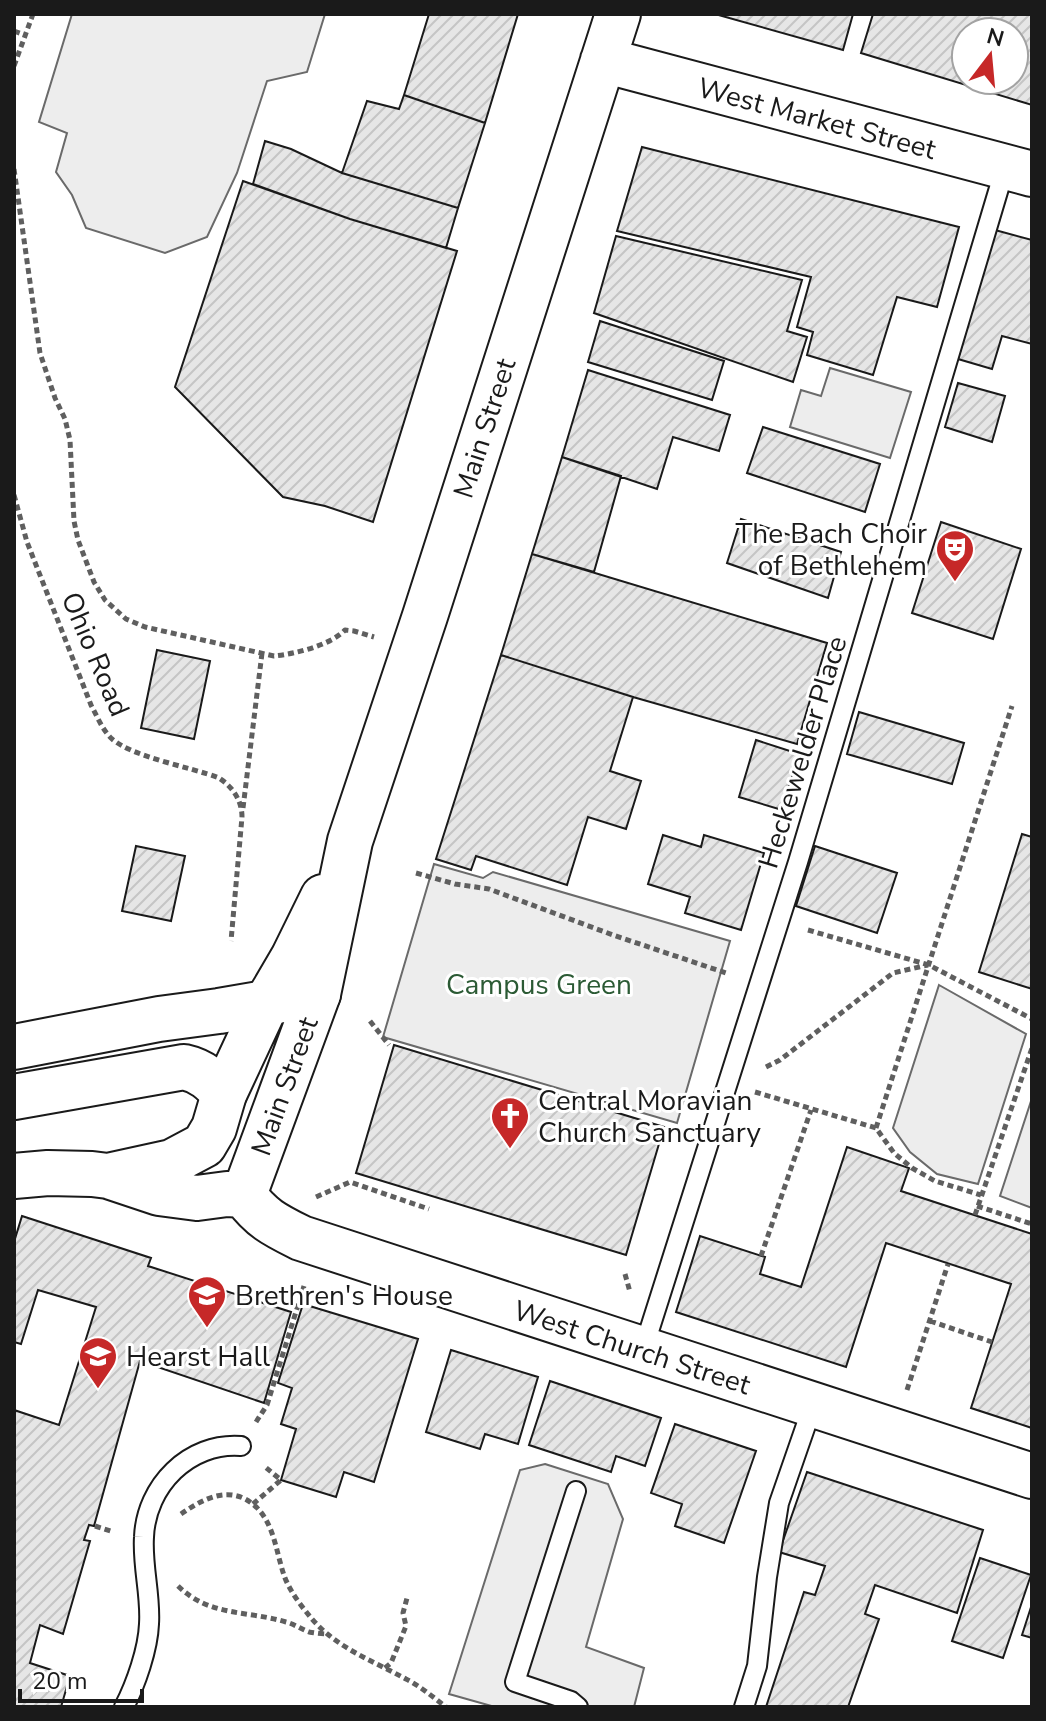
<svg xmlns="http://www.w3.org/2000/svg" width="1046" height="1721" font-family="'Nunito Sans',sans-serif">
	<defs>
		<pattern id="building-hatch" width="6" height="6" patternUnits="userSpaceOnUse" patternTransform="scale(2)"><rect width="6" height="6" fill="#e6e6e6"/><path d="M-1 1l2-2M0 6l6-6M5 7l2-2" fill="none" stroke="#c5c5c5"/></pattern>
	</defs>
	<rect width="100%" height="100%" fill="#fff"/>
	<path fill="#ededed" stroke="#6a6a6a" stroke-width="2" d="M72,14H325L307,72L267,81L237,173L207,237L165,253L86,228L72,195L56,172L67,133L39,122Z
		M830,368L911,392L890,458L790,427L801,390L821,396Z
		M434,864L483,878L493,872L730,941L677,1123L383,1037Z
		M939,985L1026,1034L978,1184L937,1174L910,1152L893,1128Z
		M1032,1098V1208L1000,1196Z
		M545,1464L608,1484L623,1519L586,1647L644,1668L634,1707H495L449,1694L520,1470Z"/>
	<path fill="url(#building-hatch)" stroke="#1a1a1a" stroke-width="2" fill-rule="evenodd" d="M429,14H518L485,123L404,95Z
		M715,14H853L843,50Z
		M873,14H1032V105L861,53ZM966,32H1014V80H966Z
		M404,95L485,123L458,208L342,173L367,101L399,109Z
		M265,141L291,149L342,173L458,208L446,248L350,219L253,184Z
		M642,147L959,227L937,307L897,297L873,375L807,355L813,332L797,327L811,277L617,231Z
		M243,181L350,219L457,251L373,522L325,506L283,497L175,387Z
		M995,230L1032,240V344L1002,336L992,369L958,359Z
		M616,236L802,280L787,331L807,337L793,382L594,313Z
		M600,321L724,361L712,400L588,362Z
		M588,370L730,415L719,451L673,437L657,489L562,457Z
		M958,383L1005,396L992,442L945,427Z
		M763,427L880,464L865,512L747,473Z
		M562,457L621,476L594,572L532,554Z
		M741,519L841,552L828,598L727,563Z
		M941,522L1021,549L993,639L912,613Z
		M532,554L827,643L797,744L633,697L501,655Z
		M157,650L210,661L194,739L141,728Z
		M501,655L633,697L610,771L641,781L626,829L588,817L567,885L476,856L471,870L436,859Z
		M859,712L964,743L952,784L847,754Z
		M756,740L799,754L782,810L739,797Z
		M1022,834L1032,837V989L979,972Z
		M663,835L701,847L704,835L764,853L741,930L685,913L690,897L648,884Z
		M136,846L185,856L171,921L122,911Z
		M815,846L897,873L877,933L796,906Z
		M394,1045L664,1127L626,1255L356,1173Z
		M847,1147L909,1168L901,1191L1032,1234V1428L971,1408L1011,1284L886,1243L846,1367L676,1312L700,1236L765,1257L760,1274L801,1287Z
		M22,1216L151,1258L148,1266L291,1312L264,1403L140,1361L94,1526L89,1525L84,1540L90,1541L63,1634L40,1625L30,1663L70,1676L61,1707H14V1410L59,1425L96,1307L38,1290L21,1344L14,1342V1242Z
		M303,1304L418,1339L374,1482L344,1472L336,1497L281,1480L296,1429L281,1424L292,1388L278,1383Z
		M451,1350L538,1377L518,1444L485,1434L480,1449L426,1432Z
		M550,1381L661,1418L645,1466L616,1456L611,1472L529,1445Z
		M675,1424L756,1451L724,1543L675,1526L682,1504L651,1493Z
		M807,1472L983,1530L957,1613L875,1585L865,1614L879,1619L848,1707H766L804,1592L815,1595L825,1566L779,1552Z
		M980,1558L1031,1575L1003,1658L952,1641Z
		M1032,1604V1638L1022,1635Z"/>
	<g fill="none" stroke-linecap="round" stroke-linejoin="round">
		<defs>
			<path id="lane" d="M643,1350L798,862L1005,168
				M576,1491L515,1682L571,1701L578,1707
				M124,1707C136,1684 148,1649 149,1624C151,1595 142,1566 144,1537C146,1486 189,1442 241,1446
				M744,1707L757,1666L767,1577L779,1503L813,1405"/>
			<path id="secondary" d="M603,60L1032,174
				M14,1176L48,1173L92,1174L108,1176L159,1193L197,1198L227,1194L244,1195
				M108,1176L172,1162L204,1145L214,1128L224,1094L266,1004L293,958L323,897
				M244,1195L318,994L350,841L425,616L618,14
				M244,1195C262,1219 275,1225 301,1238L1032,1476"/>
			<path id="highway" d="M14,1047L159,1019L219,1011L318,994
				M14,1097L184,1067C202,1071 213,1081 224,1094"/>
		</defs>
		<use href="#lane" stroke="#1a1a1a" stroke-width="22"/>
		<use href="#secondary" stroke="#1a1a1a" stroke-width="48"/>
		<use href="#highway" stroke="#1a1a1a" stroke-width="48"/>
		<path stroke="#5f5f5f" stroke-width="5" stroke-dasharray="6 4" stroke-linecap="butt" d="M14,31L25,35
			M14,66L33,14
			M14,169L40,353L55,398L65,419L70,440L74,521L78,540L94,582L105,600L126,619L145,627L274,656C295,654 331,645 345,630L354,631L374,637
			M14,495L27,542L91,705C97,716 102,729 111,738C131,757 191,767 219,778C233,787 242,801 242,817L231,941
			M243,808L262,653
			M416,873L455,884L489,889L613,935L729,974
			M808,930L929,965L1032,1019
			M370,1021L389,1045
			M766,1067L780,1060L893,973L928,965
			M755,1092L876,1128L894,1153L912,1168L935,1181L981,1195
			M876,1128L1012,706
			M316,1197L350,1182L429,1209
			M977,1206L1032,1224
			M975,1215L1032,1048
			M761,1256L811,1110
			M625,1274L630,1292
			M930,1321L992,1342
			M907,1390L948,1264
			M256,1422L267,1405L304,1286
			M253,1504L281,1480L264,1466
			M181,1514C203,1499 229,1484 254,1505C275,1523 276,1554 285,1578C291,1593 302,1607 312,1619C337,1648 373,1661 406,1679C420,1686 433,1697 446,1707
			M95,1526L114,1532
			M178,1586C210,1617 246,1610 286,1622C294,1624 301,1629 309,1632C315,1633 322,1634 328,1634
			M385,1668L391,1663L406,1626L403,1613L407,1598"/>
		<use href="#lane" stroke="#fff" stroke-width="18"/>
		<use href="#secondary" stroke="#fff" stroke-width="44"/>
		<use href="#highway" stroke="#fff" stroke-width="44"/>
	</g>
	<defs>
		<symbol id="theatre-pin" viewBox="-11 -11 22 30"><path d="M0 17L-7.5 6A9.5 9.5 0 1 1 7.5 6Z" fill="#c62828" stroke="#fff"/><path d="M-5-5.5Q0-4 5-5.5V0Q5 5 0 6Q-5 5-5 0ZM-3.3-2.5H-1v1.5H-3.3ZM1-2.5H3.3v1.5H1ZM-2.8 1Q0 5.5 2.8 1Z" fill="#fff"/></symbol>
		<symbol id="church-pin" viewBox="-11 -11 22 30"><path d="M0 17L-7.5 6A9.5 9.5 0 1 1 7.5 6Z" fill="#c62828" stroke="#fff"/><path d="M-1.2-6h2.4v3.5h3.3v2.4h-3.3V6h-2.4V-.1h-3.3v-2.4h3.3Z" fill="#fff"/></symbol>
		<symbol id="university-pin" viewBox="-11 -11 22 30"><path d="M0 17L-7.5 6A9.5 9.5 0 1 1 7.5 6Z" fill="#c62828" stroke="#fff"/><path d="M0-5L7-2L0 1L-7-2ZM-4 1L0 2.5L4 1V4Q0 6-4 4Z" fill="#fff"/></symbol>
	</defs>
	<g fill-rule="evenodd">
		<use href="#theatre-pin" x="933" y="527" width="44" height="60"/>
		<use href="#church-pin" x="488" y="1094" width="44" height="60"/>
		<use href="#university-pin" x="185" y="1273" width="44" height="60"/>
		<use href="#university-pin" x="76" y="1334" width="44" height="60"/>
	</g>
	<g text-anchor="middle" stroke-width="6" stroke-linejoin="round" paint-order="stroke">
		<g font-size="28" fill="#1a1a1a" stroke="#fff">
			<text transform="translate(817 118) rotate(15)" y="10">West Market Street</text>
			<text transform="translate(484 428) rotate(-72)" y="10">Main Street</text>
			<text transform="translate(96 654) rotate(67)" y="10">Ohio Road</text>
			<text transform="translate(802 752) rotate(-73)" y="10">Heckewelder Place</text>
			<text transform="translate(284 1086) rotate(-70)" y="10">Main Street</text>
			<text transform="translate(632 1347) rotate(18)" y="10">West Church Street</text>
		</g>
		<g font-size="28" fill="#1a1a1a" stroke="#fff" text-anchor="start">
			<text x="927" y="543" text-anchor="end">The Bach Choir<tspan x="927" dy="32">of Bethlehem</tspan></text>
			<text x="538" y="1110">Central Moravian<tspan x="538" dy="32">Church Sanctuary</tspan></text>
			<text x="235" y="1305">Brethren's House</text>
			<text x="126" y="1366">Hearst Hall</text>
		</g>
		<g font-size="28" fill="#2b5a34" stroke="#fff">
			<text x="539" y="994">Campus Green</text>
		</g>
	</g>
	<rect width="1046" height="1721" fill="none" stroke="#1a1a1a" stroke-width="32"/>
	<g transform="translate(990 56) rotate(16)"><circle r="38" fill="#ffffff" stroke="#a3a3a3" stroke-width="2"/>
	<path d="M0-6L14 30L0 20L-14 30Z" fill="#c62828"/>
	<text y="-12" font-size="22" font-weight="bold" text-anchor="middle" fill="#1a1a1a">N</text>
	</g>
	<path d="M20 1689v12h122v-12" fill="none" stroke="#1a1a1a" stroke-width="4"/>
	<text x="32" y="1689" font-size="24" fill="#1a1a1a" stroke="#ffffff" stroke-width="6" paint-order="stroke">20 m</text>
</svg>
